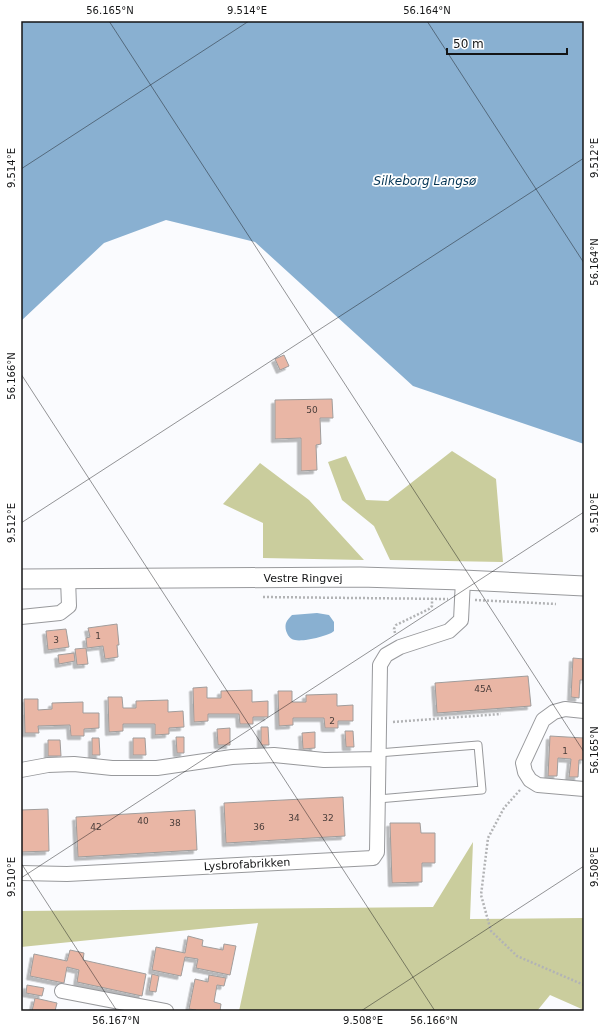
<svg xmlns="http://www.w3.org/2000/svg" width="605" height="1032" font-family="'DejaVu Sans',sans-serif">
	<defs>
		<filter id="shadow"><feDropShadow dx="-3.5" dy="3.5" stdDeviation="0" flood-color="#0004"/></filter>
	</defs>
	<rect width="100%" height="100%" fill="#fafbfe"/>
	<path fill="#cacd9d" d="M452,451L496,479L503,562L390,560L374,526L342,500L328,462L346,456L366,500L388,501Z
		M260,463L309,500L364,560L263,558V523L223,504Z
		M473,842L470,919L584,918V1010L550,995L537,1011H239L258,923L21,947V911L433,907Z"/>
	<path fill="#89b0d1" d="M21,21H584V444L413,386L255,242L166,220L104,243L21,321Z
		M317,613L329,615L334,622V631C329,636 303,642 295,640C288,639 284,629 286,623C287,620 290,617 292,615Z"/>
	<path fill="#e9b6a5" stroke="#a09d9c" filter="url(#shadow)" d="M284,355L289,366L280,370L275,359Z
		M332,399L333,418H320L321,444L316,445L317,470L301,471V438L275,439V400Z
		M117,624L119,645H117L118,657L105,659L103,646L87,648L86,638L90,637L88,628Z
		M66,629L69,647L48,650L46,631Z
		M86,648L88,664L77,665L75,649Z
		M74,653L75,661L59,664L58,655Z
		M573,658L584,659V680H580L579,698L571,697Z
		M528,676L531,706L437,713L435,683Z
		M207,687V698H221V691L252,690V702L268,701V717H253V724H240L239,714H208V721L194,722L193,688Z
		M278,691H292V702H306V695L337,694V706L353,705V721H338V728H325L324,718H293V725L279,726Z
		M108,697H122L123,708H136V701L168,700V712L183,711L184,727L169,728V734L155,735V724H123V731L109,732Z
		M24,699H38V710L52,709V703L83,702V713H99V728L84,729V736H71L70,725L38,726L39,733H25Z
		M261,727H268L269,745H261Z
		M230,728V745H218L217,729Z
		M345,731H353L354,747H346Z
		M315,732V748L303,749L302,733Z
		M550,736L584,738V760H579L578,777H569L571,759L558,758L557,776H548Z
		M176,737H184V753H177Z
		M92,738H99L100,755H92Z
		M133,738H145L146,755H133Z
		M48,740H60L61,756H48Z
		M343,797L345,836L226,843L224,803Z
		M48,809L49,851L21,852V810Z
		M195,810L197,850L78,857L76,817Z
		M390,823H420L421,833H435V863H422V882L392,883Z
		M188,936L203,940L202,946L223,950L224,944L236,946L230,975L196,968L198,959L185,957L181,976L152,970L156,947L185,953Z
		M70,950L84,953L83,960L146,974L142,996L77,982L79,970L67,967L64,983L30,976L34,954L67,961Z
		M152,974L159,976L156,992L149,991Z
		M209,975L226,978L224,986L217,985L214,1002L221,1004L220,1011H195L196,1010L189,1009L195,979L208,982Z
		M27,985L44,988L42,996L26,993Z
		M35,998L57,1003L55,1011H32Z"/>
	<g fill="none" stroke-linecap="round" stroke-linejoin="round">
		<defs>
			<path id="service" d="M378,799L482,790L478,745L378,753"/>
			<path id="minor" d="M21,617L60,613L69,606L68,579
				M584,711L565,709L554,712L543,720L523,763L525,772L530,780L538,785L584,789
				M21,770L48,765L74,764L112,768H157L232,757L274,755L324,760L378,759
				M21,873L67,874L373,858L377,852L380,665L386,655L400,647L449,631L461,620L463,580
				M62,991L166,1011"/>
			<path id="secondary" d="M21,579L360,577L463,580L584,586"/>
		</defs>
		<use href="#service" stroke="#98999c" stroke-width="9"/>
		<use href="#minor" stroke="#98999c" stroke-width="16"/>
		<use href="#secondary" stroke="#98999c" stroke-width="21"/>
		<path stroke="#b2b3b5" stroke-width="2.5" stroke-dasharray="2 2" stroke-linecap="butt" d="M263,597L448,599
			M475,600L556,604
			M395,633L394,629L396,625L429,609L432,606V598
			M393,722L501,714
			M520,790L504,808L488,838L481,895L491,931L517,956L584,985"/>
		<use href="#service" stroke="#fff" stroke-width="7"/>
		<use href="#minor" stroke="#fff" stroke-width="14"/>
		<use href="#secondary" stroke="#fff" stroke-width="19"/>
	</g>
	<path fill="none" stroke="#141516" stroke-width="1" stroke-opacity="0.45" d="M109,21L584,752M427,21L584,263M21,169L249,21M21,374L435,1011M21,523L584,158M21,863L117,1011M21,878L584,512M361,1011L584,866"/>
	<g text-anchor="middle" stroke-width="3.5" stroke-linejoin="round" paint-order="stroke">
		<g font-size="9" fill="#493d3a">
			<text x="312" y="413">50</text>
			<text x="98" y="639">1</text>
			<text x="56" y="643">3</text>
			<text x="483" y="692">45A</text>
			<text x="332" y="724">2</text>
			<text x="565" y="754">1</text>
			<text x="294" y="821">34</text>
			<text x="328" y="821">32</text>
			<text x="143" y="824">40</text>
			<text x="175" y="826">38</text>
			<text x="96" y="830">42</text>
			<text x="259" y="830">36</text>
		</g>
		<g font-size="11" fill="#141516" stroke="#fff">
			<text x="303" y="582">Vestre Ringvej</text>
			<text transform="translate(247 864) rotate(-3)" y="4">Lysbrofabrikken</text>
		</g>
		<g font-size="12" font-style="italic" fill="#053656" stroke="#fff">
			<text x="425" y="185">Silkeborg Langsø</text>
		</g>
	</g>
	<rect width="605" height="1032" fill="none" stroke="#ffffff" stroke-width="44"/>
	<path d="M447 48v6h120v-6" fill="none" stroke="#141516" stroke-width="2"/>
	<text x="453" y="48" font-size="12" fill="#141516" stroke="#ffffff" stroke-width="3" paint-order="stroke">50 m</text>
	<rect x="22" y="22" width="561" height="988" fill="none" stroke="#141516" stroke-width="1.5"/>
	<g font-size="10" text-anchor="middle" fill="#141516">
		<text x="110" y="14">56.165°N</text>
		<text x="247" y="14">9.514°E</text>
		<text x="427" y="14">56.164°N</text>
		<text transform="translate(594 158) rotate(-90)" y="4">9.512°E</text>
		<text transform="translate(11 168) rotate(-90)" y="4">9.514°E</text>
		<text transform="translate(594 262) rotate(-90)" y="4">56.164°N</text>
		<text transform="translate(11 376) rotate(-90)" y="4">56.166°N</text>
		<text transform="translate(594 513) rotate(-90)" y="4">9.510°E</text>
		<text transform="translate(11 523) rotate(-90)" y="4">9.512°E</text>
		<text transform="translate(594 750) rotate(-90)" y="4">56.165°N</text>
		<text transform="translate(594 867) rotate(-90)" y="4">9.508°E</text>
		<text transform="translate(11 877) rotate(-90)" y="4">9.510°E</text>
		<text x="116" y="1024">56.167°N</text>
		<text x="363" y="1024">9.508°E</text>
		<text x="434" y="1024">56.166°N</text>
	</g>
</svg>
